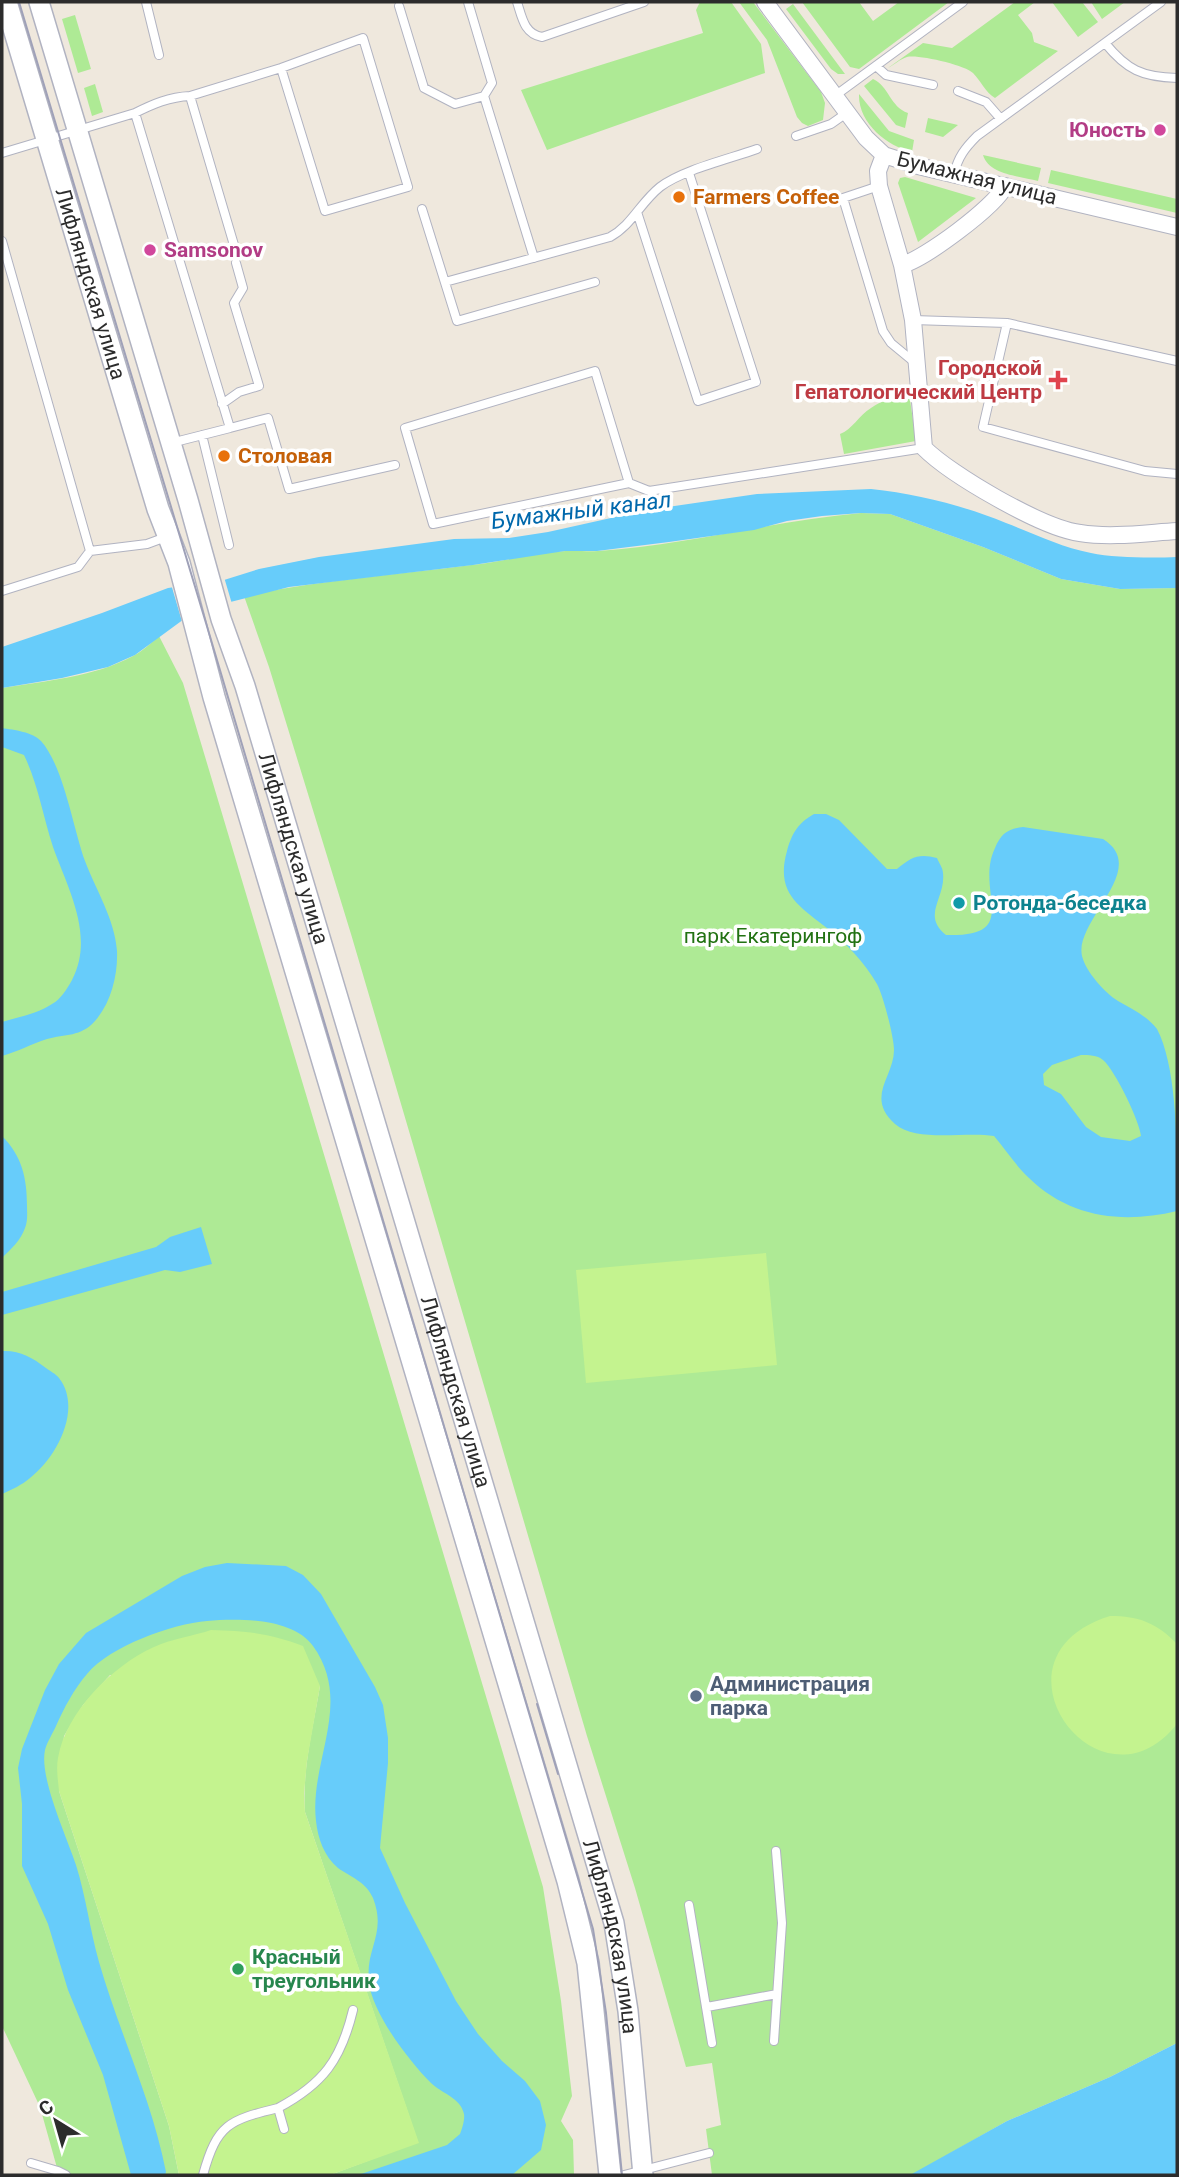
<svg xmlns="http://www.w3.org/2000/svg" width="1179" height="2177" font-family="Roboto,sans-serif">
	<rect width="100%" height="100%" fill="#efe8dd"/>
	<path fill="#aeea95" d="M700,2H731L761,44L765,73L547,150L521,90L703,33L696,10Z
		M739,2H753L821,92L825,103L823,120L808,126L802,123L797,117L767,40Z
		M802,2H859L873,21L899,2H949L859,69L850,67Z
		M1015,2H1035L1018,15L1032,33L1034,42L1058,51L995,98C985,92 981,81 973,73C965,65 917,54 907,57C900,59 894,65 888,68L923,43L952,48Z
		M1052,2H1082L1098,22L1078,37Z
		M1091,2H1125L1102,19Z
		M793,4L845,74H838L831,69L786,9Z
		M75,15L91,69L78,73L62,19Z
		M873,79C889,86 890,107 908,113L905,128L896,125L864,86Z
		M95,84L103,112L92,116L84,88Z
		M859,94L889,131L914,140L912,152C887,146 858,123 859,94Z
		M928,118L958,125L943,137L925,132Z
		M983,155L1041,168L1038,181C1020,176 989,175 983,155Z
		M1051,170L1177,199V213L1048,183Z
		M905,177L976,198L918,242L898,183L900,178Z
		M909,393L916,441L844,454L840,434C852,430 859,415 871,408C882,400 896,397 909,393Z
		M861,513L890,514L983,547L1061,579L1120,589L1177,588V2043L1110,2077L1007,2121L912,2175H712L706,2129L721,2125L712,2063L686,2067L635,1888L587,1736L351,934L269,667L244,596C319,580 395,575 471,565C503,562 534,552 566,551C576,550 587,552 598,551C687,545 773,521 861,513Z
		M159,636L183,683L543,1887L561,2001L572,2096L561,2121L573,2140L574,2175H330L418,2142L305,1812C302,1770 313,1728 320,1686L110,1675L83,1705L64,1736L59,1791L169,2126L179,2175H59L40,2107L2,2026V688C45,681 94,677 133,656C143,651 151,643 159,636Z"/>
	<path fill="#c4f38f" d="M766,1253L777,1365L586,1383L576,1270Z
		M1110,1616C1139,1616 1157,1623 1177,1644V1724C1099,1822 978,1657 1110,1616Z
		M211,1630C247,1631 269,1633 303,1646L320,1686L307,1761L304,1794L305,1812L419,2143L330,2175H179L169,2126L59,1791C58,1780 56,1769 58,1758C66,1712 112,1666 154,1647C171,1639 193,1636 211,1630Z"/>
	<path fill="#67ccfa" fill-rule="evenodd" d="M871,489C917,494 962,505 1006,523C1035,534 1061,547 1091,553C1114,558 1153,558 1177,557V588L1120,589L1061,579L983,547L890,514L861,513L822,516L787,521L754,530L669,542L597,551H565L473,565L289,587L195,611L135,655L108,667L62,678L2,688V647L102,613L168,588L224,580L259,569L319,557L454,539L509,538L548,532L647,510L757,494Z
		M2,728C14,730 33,732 41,741C64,767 73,828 85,861C96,890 115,920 117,951C118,975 111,1003 95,1021C81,1037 65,1034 47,1039C31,1044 17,1052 2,1056V1022C18,1017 37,1014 52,1004C61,999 67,989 72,980C95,936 68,889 53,847C43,816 38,784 24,755L2,747Z
		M814,814H826L839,820L887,869H897C911,857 919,853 937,858C939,863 943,868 943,873C946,898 921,915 946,935C1024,937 974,892 995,848C1001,834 1007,829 1023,827L1103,839C1151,869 1074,920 1082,956C1086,972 1105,993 1118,1001C1132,1009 1147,1016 1157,1029C1179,1071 1177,1160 1177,1211C1123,1224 1070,1218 1029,1178C1016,1166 1006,1150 994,1136C966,1131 917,1143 895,1124C865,1097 894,1077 894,1050C894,1037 883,995 877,984C865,963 846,943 827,928C799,906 775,893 787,851C792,833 798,823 814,814ZM1081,1055C1089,1055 1097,1055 1103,1060C1115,1070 1140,1122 1141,1136L1130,1141L1101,1137L1086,1127L1061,1094L1044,1085L1043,1074L1052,1065Z
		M2,1136C22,1156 27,1178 27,1206C27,1212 28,1221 25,1228C21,1240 11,1249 2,1258Z
		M201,1227L212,1264L180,1272L165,1270L2,1315V1292L156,1247L170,1237Z
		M2,1351C19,1350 32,1357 46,1368C50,1371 56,1374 59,1378C83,1409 56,1458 30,1478C22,1485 11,1490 2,1494Z
		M227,1563L286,1566L303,1575L321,1594L375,1687L383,1705L388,1738V1763L380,1848L405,1903L456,2001L478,2034L502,2061L525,2081L540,2101L546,2125L541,2150L512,2175H358L447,2145L460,2134C462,2129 465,2120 464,2114C461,2098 441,2093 431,2083C409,2061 372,2013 369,1982C365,1948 387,1934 373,1898C366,1882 351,1877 338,1868C324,1856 318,1839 316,1821C309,1761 354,1703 313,1646C293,1618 238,1618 207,1621C172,1624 110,1646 87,1674C74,1689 64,1708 56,1726C53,1733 47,1742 45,1750C39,1778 67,1837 76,1865C86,1897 90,1930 99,1962C119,2032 152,2100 166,2172L165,2175H131L103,2075L68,1990L48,1924L22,1866V1804L18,1768L22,1749L45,1690L59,1664L86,1633L182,1576L205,1567Z
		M1177,2043V2175H910L1007,2121L1110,2077Z"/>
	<path fill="#efe8dd" d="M224,577L232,604L197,614L183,625L171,584Z"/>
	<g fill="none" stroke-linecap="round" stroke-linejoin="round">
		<defs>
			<path id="service" d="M146,2L159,55
				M517,2C522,17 524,34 542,37L644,2
				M399,6L424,88L455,104L484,96L492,83L468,2
				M1105,43C1127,70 1142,77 1177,78
				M876,66L886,75L933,85
				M958,91L986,102L1000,118
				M836,95L963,2
				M190,96L234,245
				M484,96L534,258
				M135,113C153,104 169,97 190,96L281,68L363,38L408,187L325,211L281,68
				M796,136L831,124L848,112
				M2,153L135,113L230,428L171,443
				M954,174C958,157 965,148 977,136L1161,2
				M879,186L843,198L883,331L891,343L914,362
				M422,209L457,321L595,282
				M637,212L698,401L756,382L689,173
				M2,241L90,551L78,567L2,591
				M445,282L610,237C632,225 640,203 660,187C682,170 729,159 757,149
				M913,320L1007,323L1177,361
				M1007,323L983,427L1145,471L1177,474
				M595,371L629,483L433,524L405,428Z
				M222,404L239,392L259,386L234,303L243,288L236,263
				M230,428L268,418L289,489L395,465
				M202,435L229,545
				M629,483L649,491L924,448
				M90,551L147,544L166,537
				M689,1905L712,2043
				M707,2007L777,1994
				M774,2041L782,1923L776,1851
				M278,2108C323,2084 341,2060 353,2010
				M31,2163L58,2171L66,2175
				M203,2175C217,2124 229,2120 278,2108L284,2129
				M624,2175L709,2153"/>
			<path id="minor" d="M765,2L866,138L884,155L918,166L1177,227
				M884,155L878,171L879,186L902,265L913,320L924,448C951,475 1042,528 1080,533C1111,538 1145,533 1177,531
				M902,265C924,259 995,207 1005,186"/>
			<g id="tertiary">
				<path id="s1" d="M39,2L188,500L221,619L245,686L614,1923L628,2011L643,2175"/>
			</g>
			<g id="secondary">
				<path id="s2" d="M6,2L158,509L179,563L214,697L568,1881L588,1963L610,2175"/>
			</g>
		</defs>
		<use href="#service" stroke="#b1b3c1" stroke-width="10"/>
		<use href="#minor" stroke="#b1b3c1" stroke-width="18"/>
		<use href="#tertiary" stroke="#b1b3c1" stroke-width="22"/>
		<use href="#secondary" stroke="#b1b3c1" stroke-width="24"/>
		<use href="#service" stroke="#fff" stroke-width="8"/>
		<use href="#minor" stroke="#fff" stroke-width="16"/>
		<use href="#tertiary" stroke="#fff" stroke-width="19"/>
		<use href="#secondary" stroke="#fff" stroke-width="21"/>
		<path stroke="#9fa1b8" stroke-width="2" d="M19,2L206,623L593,1929L606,2013L622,2175
			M537,1704L558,1774"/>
	</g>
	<g fill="#d1479c" stroke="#fff" stroke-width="2.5">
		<circle cx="1160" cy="130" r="7"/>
		<circle cx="150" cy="250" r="7"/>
	</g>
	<g fill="#e8710a" stroke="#fff" stroke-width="2.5">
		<circle cx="679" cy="197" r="7"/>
		<circle cx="224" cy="456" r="7"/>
	</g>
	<path fill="#e0444e" stroke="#fff" stroke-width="2.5" d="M1054.5 369.5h7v7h7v7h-7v7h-7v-7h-7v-7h7z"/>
	<circle fill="#0f9aa8" stroke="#fff" stroke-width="2.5" cx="959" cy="903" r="7"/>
	<circle fill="#5c6f8a" stroke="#fff" stroke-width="2.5" cx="696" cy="1696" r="7"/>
	<circle fill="#2e9e5b" stroke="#fff" stroke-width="2.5" cx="238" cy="1969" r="7"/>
	<g text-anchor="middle" stroke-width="7" stroke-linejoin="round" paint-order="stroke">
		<g font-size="21" font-weight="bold" fill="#b23c85" stroke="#fff" text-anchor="end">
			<text x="1146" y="137">Юность</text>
			<text x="164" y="257" text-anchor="start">Samsonov</text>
		</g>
		<g font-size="21" fill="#2c2c2c" stroke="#fff">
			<text transform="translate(977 178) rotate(14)" y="7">Бумажная улица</text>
			<text dy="7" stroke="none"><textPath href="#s2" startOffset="294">Лифляндская улица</textPath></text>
			<text dy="7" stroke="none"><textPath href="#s1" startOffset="884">Лифляндская улица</textPath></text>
			<text dy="7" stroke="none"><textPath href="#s1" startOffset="1451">Лифляндская улица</textPath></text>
			<text dy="7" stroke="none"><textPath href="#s1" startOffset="2018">Лифляндская улица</textPath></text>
		</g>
		<g font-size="21" font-weight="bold" fill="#c56008" stroke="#fff" text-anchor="start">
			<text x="693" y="204">Farmers Coffee</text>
			<text x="238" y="463">Столовая</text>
		</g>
		<g font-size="21" font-weight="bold" fill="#be3a42" stroke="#fff" text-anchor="end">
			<text x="1042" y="375">Городской<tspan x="1042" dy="24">Гепатологический Центр</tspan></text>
		</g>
		<g font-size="21" font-weight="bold" fill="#0d838f" stroke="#fff" text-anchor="start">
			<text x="973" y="910">Ротонда-беседка</text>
		</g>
		<g font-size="21" fill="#227213" stroke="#fff">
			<text x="773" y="943">парк Екатерингоф</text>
		</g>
		<g font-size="21" font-weight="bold" fill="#4e5e75" stroke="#fff" text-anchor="start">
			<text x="710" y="1691">Администрация<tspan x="710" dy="24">парка</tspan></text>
		</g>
		<g font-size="21" font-weight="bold" fill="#27864d" stroke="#fff" text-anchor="start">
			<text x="252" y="1964">Красный<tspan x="252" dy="24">треугольник</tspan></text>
		</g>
		<g font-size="23" font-style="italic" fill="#0068ac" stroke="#fff">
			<text transform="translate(581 510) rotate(-7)" y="8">Бумажный канал</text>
		</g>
	</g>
	<rect width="1179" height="2177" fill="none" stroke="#2c2c2c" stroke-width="7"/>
	<g transform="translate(56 2121) rotate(323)" stroke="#ffffff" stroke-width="5" paint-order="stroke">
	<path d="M0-5L12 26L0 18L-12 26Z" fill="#2c2c2c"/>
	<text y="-10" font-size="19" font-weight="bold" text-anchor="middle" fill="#2c2c2c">С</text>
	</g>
</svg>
